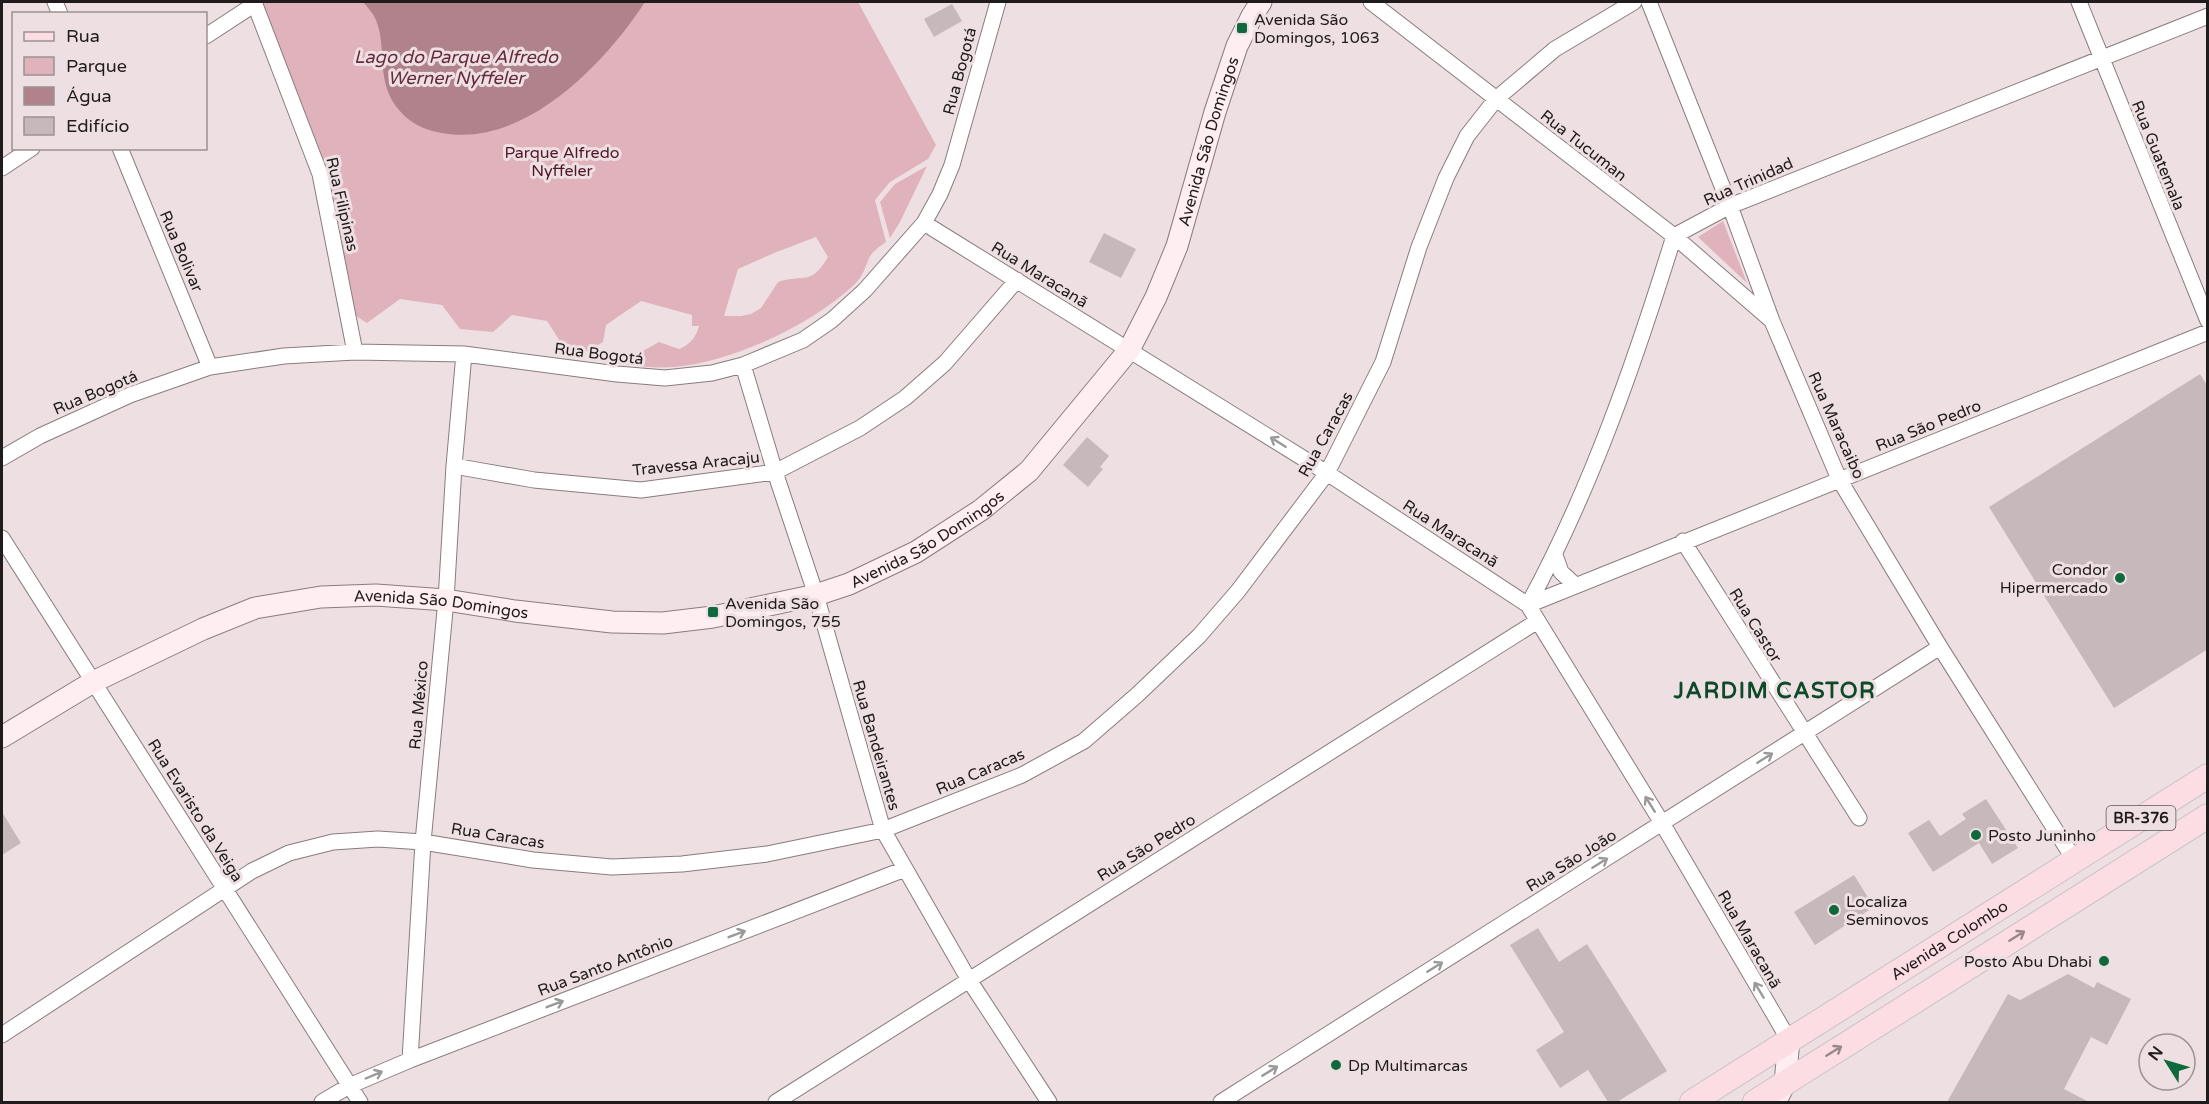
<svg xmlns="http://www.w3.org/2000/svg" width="2209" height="1104" font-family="'Varela Round',sans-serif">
	<rect width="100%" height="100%" fill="#eee0e2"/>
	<path fill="#e0b2bb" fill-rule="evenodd" d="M262,2H858L936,145L928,159L890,182L875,200L886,242C880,246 872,252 869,258C865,268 863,276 854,285C811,325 733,362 674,367C648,369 622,364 597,360L615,356H634L659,342L679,349C690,345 696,337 699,326H692V315L641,301L606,325L603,342L588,351L567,352L547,321L512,315L493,332L460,329L442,305L400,299L367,323L356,316L329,175ZM816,237L828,257C810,287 805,273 778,282L761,308L751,314L741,316H724L738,269L774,253Z
		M927,166L900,222L890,238L880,202L895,184Z
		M1723,221L1747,283L1698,237Z"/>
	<path fill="#af828c" d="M363,2H362H645C606,62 528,144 449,134C425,131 409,124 395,105C376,77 387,47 376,20C373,13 368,8 363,2Z"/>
	<path fill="#c6b8bb" d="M952,4L962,21L934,37L924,19Z
		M1104,233L1136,249L1121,278L1089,262Z
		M2200,374L2208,387V649L2114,708L1989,507Z
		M1087,437L1109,456L1100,467L1103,469L1088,487L1063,465Z
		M1986,799L2018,848L1992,864L1979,843L1933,872L1908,833L1929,820L1940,836L1966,819L1962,814Z
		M2,812L21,843L2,855Z
		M1854,875L1874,907L1815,945L1794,912Z
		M1538,928L1559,962L1587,944L1667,1071L1617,1102H1608L1588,1070L1560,1088L1536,1050L1564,1032L1510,945Z
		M2068,974L2094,988L2097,982L2131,999L2107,1045L2091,1037L2064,1089L2089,1102H1947L2008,994L2020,1000Z"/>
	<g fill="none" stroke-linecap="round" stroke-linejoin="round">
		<defs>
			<path id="street" d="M55,2L60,14
				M254,2L320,174L355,352
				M1371,2L1674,236L1770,319
				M1649,2L1730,206L1772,321L1839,479L1940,647L2075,861
				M2079,2L2208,321
				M206,36L255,4
				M120,148L210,367
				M2,168L32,148
				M924,223L1327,473L1528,605L1662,823L1789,1040
				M743,365L775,472L816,595L883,830L969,980L1049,1102
				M2,458L40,436L130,395L210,367L284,356L355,352L464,354L617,374L665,378L712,373L743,365L803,340L832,320L865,290L924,223L940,194L952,165L998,2
				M454,466L534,480L641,490L775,472L860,428L905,398L945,363L1017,280
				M2,538L360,1102
				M1683,541L1859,818
				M1555,555L1561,572L1575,585
				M1528,605C1591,489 1635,362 1674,236L1730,206L2208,16
				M1528,605L2208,332
				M2,1035L252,871L289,853L333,842L378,839L423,842L533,860L612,867L682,864L767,854L883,830L1022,775L1084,741L1137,695L1199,636L1238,591L1327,473L1383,362L1419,247L1446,178L1467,136L1496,99L1555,49L1634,2
				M410,1060L423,842L446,600L454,466L464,354
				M322,1102L349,1086L410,1060L905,869
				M776,1102L1536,622
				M1221,1102L1940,647"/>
			<g id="secondary">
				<path id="s1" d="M2,737L93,682L203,629L255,608L321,597L376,595L446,600L515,611L612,622L663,623L713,617L816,595L849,584L916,552L981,510L1029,471L1129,350L1156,297L1177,246L1215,112L1237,46L1252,16L1261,2"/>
				<path d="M1779,1095L1785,1083L1789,1040"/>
			</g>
			<g id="primary">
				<path id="s2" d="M1692,1102L2208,776"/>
				<path d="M1755,1102L2208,816"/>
			</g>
		</defs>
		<use href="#street" stroke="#897c7e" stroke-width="17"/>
		<use href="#secondary" stroke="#897c7e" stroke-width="23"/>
		<use href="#primary" stroke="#c5c4c4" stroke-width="26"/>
		<use href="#street" stroke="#fff" stroke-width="15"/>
		<use href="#secondary" stroke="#feeef1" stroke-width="21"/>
		<use href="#primary" stroke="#fcdde3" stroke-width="24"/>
	</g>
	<defs><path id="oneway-shaft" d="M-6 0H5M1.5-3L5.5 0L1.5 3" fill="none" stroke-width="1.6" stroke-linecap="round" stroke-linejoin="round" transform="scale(1.5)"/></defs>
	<g stroke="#9b9899">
		<use href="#oneway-shaft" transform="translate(1278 442) rotate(-148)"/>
		<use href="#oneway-shaft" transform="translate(1765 758) rotate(-32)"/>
		<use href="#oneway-shaft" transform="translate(1650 804) rotate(-122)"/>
		<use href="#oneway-shaft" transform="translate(1600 863) rotate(-32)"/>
		<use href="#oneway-shaft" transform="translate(737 934) rotate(-21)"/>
		<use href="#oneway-shaft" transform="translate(1435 967) rotate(-32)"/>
		<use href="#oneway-shaft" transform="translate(1759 990) rotate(-121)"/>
		<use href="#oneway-shaft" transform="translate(555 1004) rotate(-21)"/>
		<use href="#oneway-shaft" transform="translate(1270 1071) rotate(-32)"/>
		<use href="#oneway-shaft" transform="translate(374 1075) rotate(-23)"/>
	</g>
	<g stroke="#998689">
		<use href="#oneway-shaft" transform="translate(2017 936) rotate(-32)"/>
		<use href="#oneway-shaft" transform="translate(1834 1051) rotate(-32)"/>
	</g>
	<g fill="#10693c" stroke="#eee0e2" stroke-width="2">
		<rect x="1236" y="22" width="12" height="12" rx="3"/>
		<circle cx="2120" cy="578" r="6"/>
		<rect x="707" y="606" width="12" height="12" rx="3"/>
		<circle cx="1976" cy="835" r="6"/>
		<circle cx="1834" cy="910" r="6"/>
		<circle cx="2104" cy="961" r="6"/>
		<circle cx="1336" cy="1065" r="6"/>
	</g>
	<g text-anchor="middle" stroke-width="6" stroke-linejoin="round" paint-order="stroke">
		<rect fill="#eee0e2" stroke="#5e5657" stroke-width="1.5" x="2106.5" y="806" width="69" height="24" rx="4.5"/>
		<g font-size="15" font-weight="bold" fill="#201b1c">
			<text x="2141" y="823">BR-376</text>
		</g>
		<g font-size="16" fill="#201b1c" stroke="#eee0e2" text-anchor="start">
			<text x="1254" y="25">Avenida São<tspan x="1254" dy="18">Domingos, 1063</tspan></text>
			<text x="2108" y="575" text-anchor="end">Condor<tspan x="2108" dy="18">Hipermercado</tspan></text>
			<text x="725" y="609">Avenida São<tspan x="725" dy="18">Domingos, 755</tspan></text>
			<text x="1988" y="841">Posto Juninho</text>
			<text x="1846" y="907">Localiza<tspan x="1846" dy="18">Seminovos</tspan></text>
			<text x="2092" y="967" text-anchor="end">Posto Abu Dhabi</text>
			<text x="1348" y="1071">Dp Multimarcas</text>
		</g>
		<g font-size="16" fill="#201b1c" stroke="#eee0e2">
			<text transform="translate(959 71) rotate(-75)" y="6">Rua Bogotá</text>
			<text dy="6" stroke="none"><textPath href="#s1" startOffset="1480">Avenida São Domingos</textPath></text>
			<text transform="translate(1584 145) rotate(38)" y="6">Rua Tucuman</text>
			<text transform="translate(2159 155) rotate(68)" y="6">Rua Guatemala</text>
			<text transform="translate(1748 181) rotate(-24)" y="6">Rua Trinidad</text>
			<text transform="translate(343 204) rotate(77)" y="6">Rua Filipinas</text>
			<text transform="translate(182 251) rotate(67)" y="6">Rua Bolivar</text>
			<text transform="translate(1040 274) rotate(32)" y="6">Rua Maracanã</text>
			<text transform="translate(599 353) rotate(7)" y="6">Rua Bogotá</text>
			<text transform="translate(95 392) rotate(-23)" y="6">Rua Bogotá</text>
			<text transform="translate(1837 425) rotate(66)" y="6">Rua Maracaibo</text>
			<text transform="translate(1928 425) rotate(-22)" y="6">Rua São Pedro</text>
			<text transform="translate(1325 434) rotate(-61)" y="6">Rua Caracas</text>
			<text transform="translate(696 463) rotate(-6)" y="6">Travessa Aracaju</text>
			<text transform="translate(1451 533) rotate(33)" y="6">Rua Maracanã</text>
			<text dy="6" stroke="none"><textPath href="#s1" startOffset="976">Avenida São Domingos</textPath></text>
			<text dy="6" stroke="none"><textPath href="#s1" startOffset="472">Avenida São Domingos</textPath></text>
			<text transform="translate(1756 625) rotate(58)" y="6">Rua Castor</text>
			<text transform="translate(418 705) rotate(-85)" y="6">Rua México</text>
			<text transform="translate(877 745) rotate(74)" y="6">Rua Bandeirantes</text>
			<text transform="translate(980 771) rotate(-23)" y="6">Rua Caracas</text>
			<text transform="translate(196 810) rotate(58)" y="6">Rua Evaristo da Veiga</text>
			<text transform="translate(498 835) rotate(9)" y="6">Rua Caracas</text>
			<text transform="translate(1146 847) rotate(-32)" y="6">Rua São Pedro</text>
			<text transform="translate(1571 860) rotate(-32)" y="6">Rua São João</text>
			<text transform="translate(1750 939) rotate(60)" y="6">Rua Maracanã</text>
			<text dy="6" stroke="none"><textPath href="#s2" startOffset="304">Avenida Colombo</textPath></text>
			<text transform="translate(605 965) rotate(-21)" y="6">Rua Santo Antônio</text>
		</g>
		<g font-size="16" fill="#501728" stroke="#eee0e2">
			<text x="562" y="158">Parque Alfredo<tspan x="562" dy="18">Nyffeler</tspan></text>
		</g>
		<g font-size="18" font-style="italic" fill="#662b3b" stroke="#eee0e2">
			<text x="456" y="63">Lago do Parque Alfredo<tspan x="456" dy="21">Werner Nyffeler</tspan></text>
		</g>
		<g font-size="22" font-weight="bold" letter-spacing="1.5" fill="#0e4929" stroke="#eee0e2">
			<text x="1775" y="698">JARDIM CASTOR</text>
		</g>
	</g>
	<rect width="2209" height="1104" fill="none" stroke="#201b1c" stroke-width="6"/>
	<rect x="12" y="12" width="195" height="138" fill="#eee0e2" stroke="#9c9193" stroke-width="1.5"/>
	<rect x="24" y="32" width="30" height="9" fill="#fcdde3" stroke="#9c9193" stroke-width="1.5"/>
	<text x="66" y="42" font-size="18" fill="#201b1c">Rua</text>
	<rect x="24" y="57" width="30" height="18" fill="#e0b2bb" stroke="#9c9193" stroke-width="1.5"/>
	<text x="66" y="72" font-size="18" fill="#201b1c">Parque</text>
	<rect x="24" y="87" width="30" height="18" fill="#af828c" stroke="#9c9193" stroke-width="1.5"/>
	<text x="66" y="102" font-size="18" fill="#201b1c">Água</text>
	<rect x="24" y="117" width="30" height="18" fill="#c6b8bb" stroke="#9c9193" stroke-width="1.5"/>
	<text x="66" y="132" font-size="18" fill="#201b1c">Edifício</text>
	<g transform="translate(2167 1062) rotate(307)"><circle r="28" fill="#eee0e2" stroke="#9c9193" stroke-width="1.5"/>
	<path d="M0-4.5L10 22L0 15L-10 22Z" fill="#10693c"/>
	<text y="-9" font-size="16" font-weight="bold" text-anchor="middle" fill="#201b1c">N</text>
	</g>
</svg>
